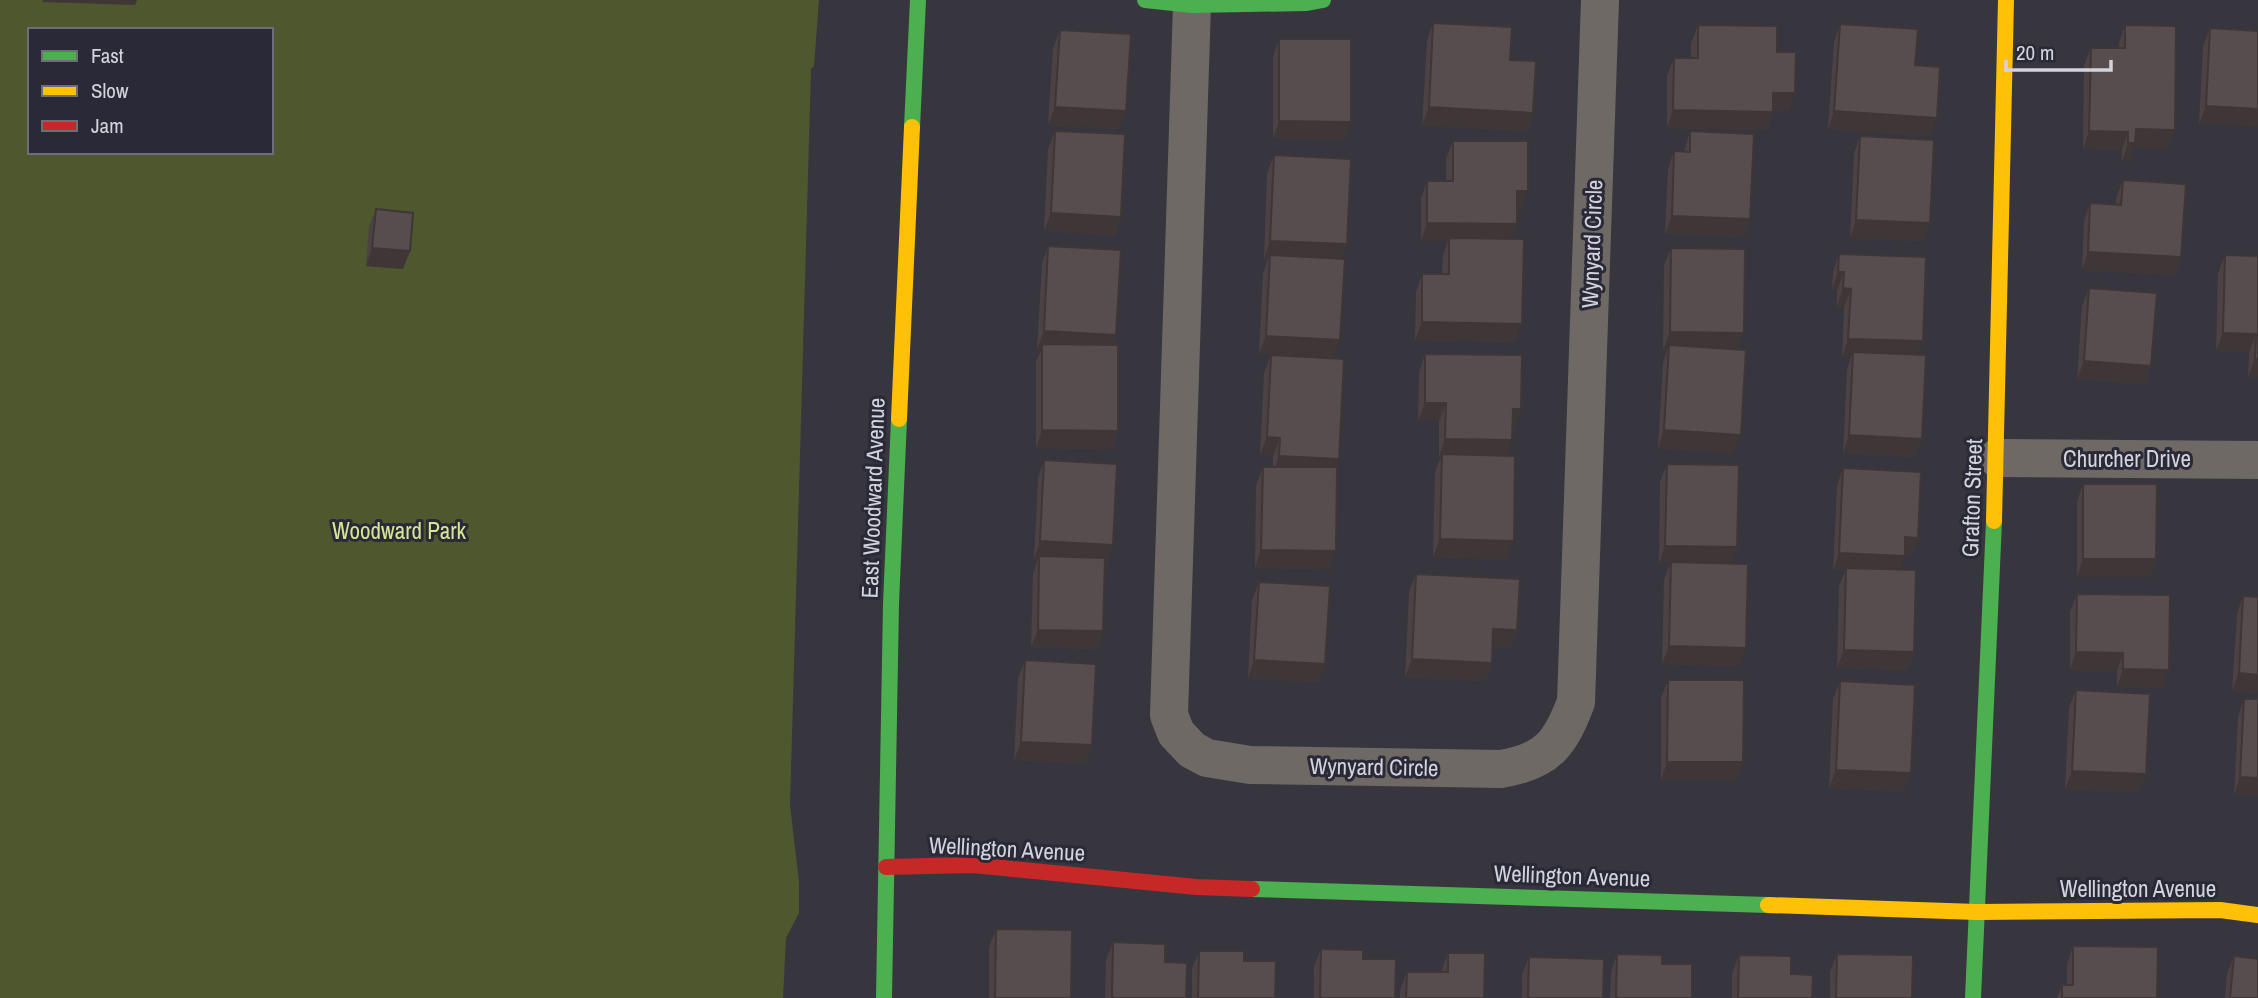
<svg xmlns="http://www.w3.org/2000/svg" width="2258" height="998" font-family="'Archivo Narrow',sans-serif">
	<rect width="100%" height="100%" fill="#37363e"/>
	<path fill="#4f572f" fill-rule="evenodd" d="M0,0H819L814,66L811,69L790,805L799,882V913L786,938L783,998H0ZM30,30H271V152H30Z"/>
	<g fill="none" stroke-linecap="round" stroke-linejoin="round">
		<path stroke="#6f6966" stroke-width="38" d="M1192,5L1169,715L1176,733L1192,750L1207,758L1250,765L1501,769C1548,761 1560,744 1576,702L1600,0
			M1997,458L2258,460"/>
		<path stroke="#4caf50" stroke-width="16" d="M1145,0L1192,5L1307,3L1323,0
			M912,127L918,0
			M1252,889L1768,905
			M884,998L891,604L899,419
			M1973,998L1994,521"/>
		<path stroke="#ffc107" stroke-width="16" d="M899,419L912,127
			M1994,521L2006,0
			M1768,905L1977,912L2220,910L2258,915"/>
		<path stroke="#c62828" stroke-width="16" d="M886,867L973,865L1196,887L1252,889"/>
	</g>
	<path fill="#4c4243" d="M1433,23L1510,60L1533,113L1527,131L1422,125L1427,41Z
		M1840,24L1915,65L1930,136L1828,129L1834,42Z
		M1698,25L1777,52L1789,111H1773L1767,130L1667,128V76L1674,58H1691V43Z
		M2125,25L2175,130L2168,148L2134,147L2129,161H2122V150L2083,149L2084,66L2091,48H2119V43Z
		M2210,28L2258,31L2199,124L2203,46Z
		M1060,30L1119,129L1048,125L1053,48Z
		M1279,39L1344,140L1273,139V57Z
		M1055,131L1121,217L1115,235L1044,231L1048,149Z
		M1690,131L1744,237L1665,234L1668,169L1674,151L1684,152Z
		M1860,136L1924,241L1850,238L1854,154Z
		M1453,141L1521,209H1517V224L1511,239L1515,342L1415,340L1416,292L1422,274H1442L1443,256L1448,241H1421V199L1427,181H1446V159Z
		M1274,155L1342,258L1334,358L1336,467L1329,569L1255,568L1256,485L1263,467H1273V456L1260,455L1264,373L1271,355L1295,356L1259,354L1263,273L1268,259H1264L1267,173Z
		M2123,180L2175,275L2082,270L2084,221L2090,203L2116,205V198Z
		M376,209L410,251L403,269L366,266L369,227Z
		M1048,246L1116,335L1113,345L1118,431L1112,449L1036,448V362L1041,350L1037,349L1042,264Z
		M1671,248L1738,349L1734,453L1658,448L1663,363L1667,350H1663L1664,266Z
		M1839,254L1918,355L1922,439L1915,457L1843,453L1847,370L1851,357H1842L1844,307L1837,306V290H1832L1833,272Z
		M2225,255L2258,256V377H2248L2249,352L2216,351L2218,273Z
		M2089,288L2151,366L2145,384L2077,379L2082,306Z
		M1425,354L1521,409L1515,427H1513L1507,455V559L1433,557L1435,472L1441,457H1439V421H1418L1419,372Z
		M1044,460L1113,545L1106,563H1104L1103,631L1097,649L1031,647L1033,574L1038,559H1034L1038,478Z
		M1667,464L1737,547L1731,563L1746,648L1739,666L1662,664L1664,580L1670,564H1659L1660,482Z
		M1843,468L1918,538L1911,556H1905L1900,569L1914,652L1907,670L1837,668L1839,586L1845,571H1833L1837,486Z
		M2083,484L2156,559L2150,577H2077V502Z
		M1416,574L1517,630L1511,648L1492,647V663L1485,681L1405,677L1409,592Z
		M1259,582L1319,682L1248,678L1252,600Z
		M2077,594L2163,688L2117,687V671L2070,670V612Z
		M2243,596L2258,597V693L2232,691L2237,614Z
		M1025,660L1086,763L1014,760L1018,678Z
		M1668,680L1737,780H1661V698Z
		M1840,681L1904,791L1829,788L1833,699Z
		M2076,690L2139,792L2065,789L2069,708Z
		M2244,699H2258V796L2234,795L2238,717Z
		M996,929L1071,998H989V947Z
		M1113,942L1165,962L1186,998H1105L1106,960Z
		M2073,946L2157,998H2057L2062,985H2067V964Z
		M1321,949L1363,959L1395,998H1314V967Z
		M1199,951L1244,961L1275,998H1192V968Z
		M1448,953L1484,998H1400V990L1407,972H1441Z
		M1617,954L1662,964L1692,998H1610L1611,972Z
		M1837,954L1912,998H1830V972Z
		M1739,955L1791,974L1812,998H1732V973Z
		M2234,956L2258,998H2225L2227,974Z
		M1529,957L1603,998H1522V975Z"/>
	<path fill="#3e3637" d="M43,0H137L135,5L42,2Z
		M1773,93H1795L1789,111H1767Z
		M2206,106L2258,109V127L2199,124Z
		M1055,107L1126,111L1119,129L1048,125Z
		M1429,107L1533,113L1527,131L1422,125Z
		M1673,110L1773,112L1767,130L1667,128Z
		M1834,111L1937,118L1930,136L1828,129Z
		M1279,121L1351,122L1344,140L1273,139Z
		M2136,129L2175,130L2168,148L2134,147L2129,161H2122L2128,143Z
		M2089,131L2128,132L2122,150L2083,149Z
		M1517,191H1528L1521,209H1510Z
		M1051,213L1121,217L1115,235L1044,231Z
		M1672,216L1750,219L1744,237L1665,234Z
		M1856,220L1930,223L1924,241L1850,238Z
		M1427,223L1517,224L1510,242L1449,238L1448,241H1421Z
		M1270,241L1347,244L1340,262L1270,255L1268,259H1264Z
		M372,248L410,251L403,269L366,266Z
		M2088,252L2181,257L2175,275L2082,270Z
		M1838,272H1844L1837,290H1832Z
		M1843,288L1851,289L1844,307L1837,306Z
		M1422,322L1522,324L1515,342L1415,340Z
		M1044,331L1116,335L1110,353L1042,344L1041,350L1037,349Z
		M1670,332L1744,333L1737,351L1669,345L1667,350H1663Z
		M2223,333L2256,334L2249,352L2216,351Z
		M1266,336L1340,340L1333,358L1259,354Z
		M1848,339L1923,341L1916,359L1853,352L1851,357H1842Z
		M2255,359H2258V377H2248Z
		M2084,361L2151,366L2145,384L2077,379Z
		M1425,403H1446L1439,421H1418Z
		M1513,409H1521L1515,427H1506Z
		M1042,430L1118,431L1112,449L1036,448Z
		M1664,430L1741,435L1734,453L1658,448Z
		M1849,435L1922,439L1915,457L1843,453Z
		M1267,437L1280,438L1273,456L1260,455Z
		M1445,439L1512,440L1506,458L1442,454L1441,457H1439Z
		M1279,456L1339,459L1333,477L1273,474Z
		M1905,537L1918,538L1911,556L1899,555Z
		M1440,539L1514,541L1507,559L1433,557Z
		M1040,541L1113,545L1106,563L1039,559V556L1038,559H1034Z
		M1665,546L1737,547L1731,565L1659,564Z
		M1261,550L1336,551L1329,569L1255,568Z
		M1839,553L1905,556L1898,574L1846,568L1845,571H1833Z
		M2083,559H2156L2150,577H2077Z
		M1493,629L1517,630L1511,648L1486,647Z
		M1038,630L1103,631L1097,649L1031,647Z
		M1669,646L1746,648L1739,666L1662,664Z
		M1844,650L1914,652L1907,670L1837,668Z
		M2076,652L2123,653L2117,671L2070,670Z
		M1412,659L1492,663L1485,681L1405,677Z
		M1254,660L1325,664L1319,682L1248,678Z
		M2123,669L2169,670L2163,688L2117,687Z
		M2239,673L2258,675V693L2232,691Z
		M1021,742L1092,745L1086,763L1014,760Z
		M1667,762H1743L1737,780H1661Z
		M1836,770L1911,773L1904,791L1829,788Z
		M2072,771L2146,774L2139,792L2065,789Z
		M2240,777L2258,778V796L2234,795Z"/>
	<path fill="#584d4e" stroke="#3e3637" stroke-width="2" d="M1433,23L1512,27L1510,60L1536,61L1533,113L1429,107Z
		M1840,24L1918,29L1915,65L1940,67L1937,118L1834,111Z
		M1698,25L1777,26V52H1796L1795,93H1773V112L1673,110L1674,58H1698Z
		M2125,25L2176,26L2175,130L2136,129L2135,143H2128V132L2089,131L2091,48H2125Z
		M2210,28L2258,31V109L2206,106Z
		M1060,30L1131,34L1126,111L1055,107Z
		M1279,39H1351V122L1279,121Z
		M1055,131L1125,134L1121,217L1051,213Z
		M1690,131L1754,134L1750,219L1672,216L1674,151L1690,152Z
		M1860,136L1934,140L1930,223L1856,220Z
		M1453,141H1528V191H1517V224L1427,223V181H1453Z
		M1274,155L1351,159L1347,244L1270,241Z
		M2123,180L2186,184L2181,257L2088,252L2090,203L2121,205Z
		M376,209L413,213L410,251L372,248Z
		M1449,238L1524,239L1522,324L1422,322V274H1449Z
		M1048,246L1121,250L1116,335L1044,331Z
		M1671,248L1745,249L1744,333L1670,332Z
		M1839,254L1926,257L1923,341L1848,339L1851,289L1843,288L1844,272H1838Z
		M1270,255L1345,259L1340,340L1266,336Z
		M2225,255L2258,256V359H2255L2256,334L2223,333Z
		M2089,288L2157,293L2151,366L2084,361Z
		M1042,344L1118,345V431L1042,430Z
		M1669,345L1746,350L1741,435L1664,430Z
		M1853,352L1926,355L1922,439L1849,435Z
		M1425,354L1522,355L1521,409H1513L1512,440L1445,439L1446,403H1425Z
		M1271,355L1344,359L1339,459L1279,456L1280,438L1267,437Z
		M1442,454L1515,456L1514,541L1440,539Z
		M1044,460L1117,464L1113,545L1040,541Z
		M1667,464L1739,465L1737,547L1665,546Z
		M1263,467H1337L1336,551L1261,550Z
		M1843,468L1921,472L1918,538L1905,537V556L1839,553Z
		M2083,484H2157L2156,559H2083Z
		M1039,556L1105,558L1103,631L1038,630Z
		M1671,562L1748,564L1746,648L1669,646Z
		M1846,568L1916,570L1914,652L1844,650Z
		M1416,574L1520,579L1517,630L1493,629L1492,663L1412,659Z
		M1259,582L1330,586L1325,664L1254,660Z
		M2077,594L2170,595L2169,670L2123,669V653L2076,652Z
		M2243,596L2258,597V675L2239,673Z
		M1025,660L1096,664L1092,745L1021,742Z
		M1668,680H1744L1743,762H1667Z
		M1840,681L1915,685L1911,773L1836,770Z
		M2076,690L2150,694L2146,774L2072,771Z
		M2244,699H2258V778L2240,777Z
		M996,929L1072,930L1071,998H995Z
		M1113,942L1165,944V962L1187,963L1186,998H1112Z
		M2073,946L2158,947L2157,998H2062V985H2073Z
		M1321,949L1363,950V959H1396L1395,998H1320Z
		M1199,951H1244V961H1276L1275,998H1198Z
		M1448,953H1485L1484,998H1406L1407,972H1448Z
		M1617,954L1662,955V964H1692V998H1616Z
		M1837,954L1913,955L1912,998H1836Z
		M1739,955L1791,956V974L1813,975L1812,998H1738Z
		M2234,956L2258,959V998H2230Z
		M1529,957L1604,959L1603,998H1528Z"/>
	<g text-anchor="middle" stroke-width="6" stroke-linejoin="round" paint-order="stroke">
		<g font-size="23" fill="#d3d3dc" stroke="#2a2937">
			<text transform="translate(1592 244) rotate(-88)" y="8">Wynyard Circle</text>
			<text x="2127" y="467">Churcher Drive</text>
			<text transform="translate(873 498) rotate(-88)" y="8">East Woodward Avenue</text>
			<text transform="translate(1972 498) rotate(-88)" y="8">Grafton Street</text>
			<text transform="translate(1374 767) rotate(1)" y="8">Wynyard Circle</text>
			<text transform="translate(1007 849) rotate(3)" y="8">Wellington Avenue</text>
			<text transform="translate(1572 876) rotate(2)" y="8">Wellington Avenue</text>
			<text x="2138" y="897">Wellington Avenue</text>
		</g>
		<g font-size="23" fill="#d5e693" stroke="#2a2937">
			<text x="399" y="539">Woodward Park</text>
		</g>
	</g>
	<rect x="28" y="28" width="245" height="126" fill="#2a2937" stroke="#6e6d79" stroke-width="2"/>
	<rect x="42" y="51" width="35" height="10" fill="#4caf50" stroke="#6e6d79" stroke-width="2"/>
	<text x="91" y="63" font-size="21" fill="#d3d3dc">Fast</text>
	<rect x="42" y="86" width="35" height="10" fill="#ffc107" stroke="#6e6d79" stroke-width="2"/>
	<text x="91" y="98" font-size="21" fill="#d3d3dc">Slow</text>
	<rect x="42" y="121" width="35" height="10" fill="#c62828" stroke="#6e6d79" stroke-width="2"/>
	<text x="91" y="133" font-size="21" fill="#d3d3dc">Jam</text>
	<path d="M2006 60v10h105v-10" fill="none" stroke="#d3d3dc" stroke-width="3.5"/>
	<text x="2016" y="60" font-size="21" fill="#d3d3dc" stroke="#2a2937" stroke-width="5" paint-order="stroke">20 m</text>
</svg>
